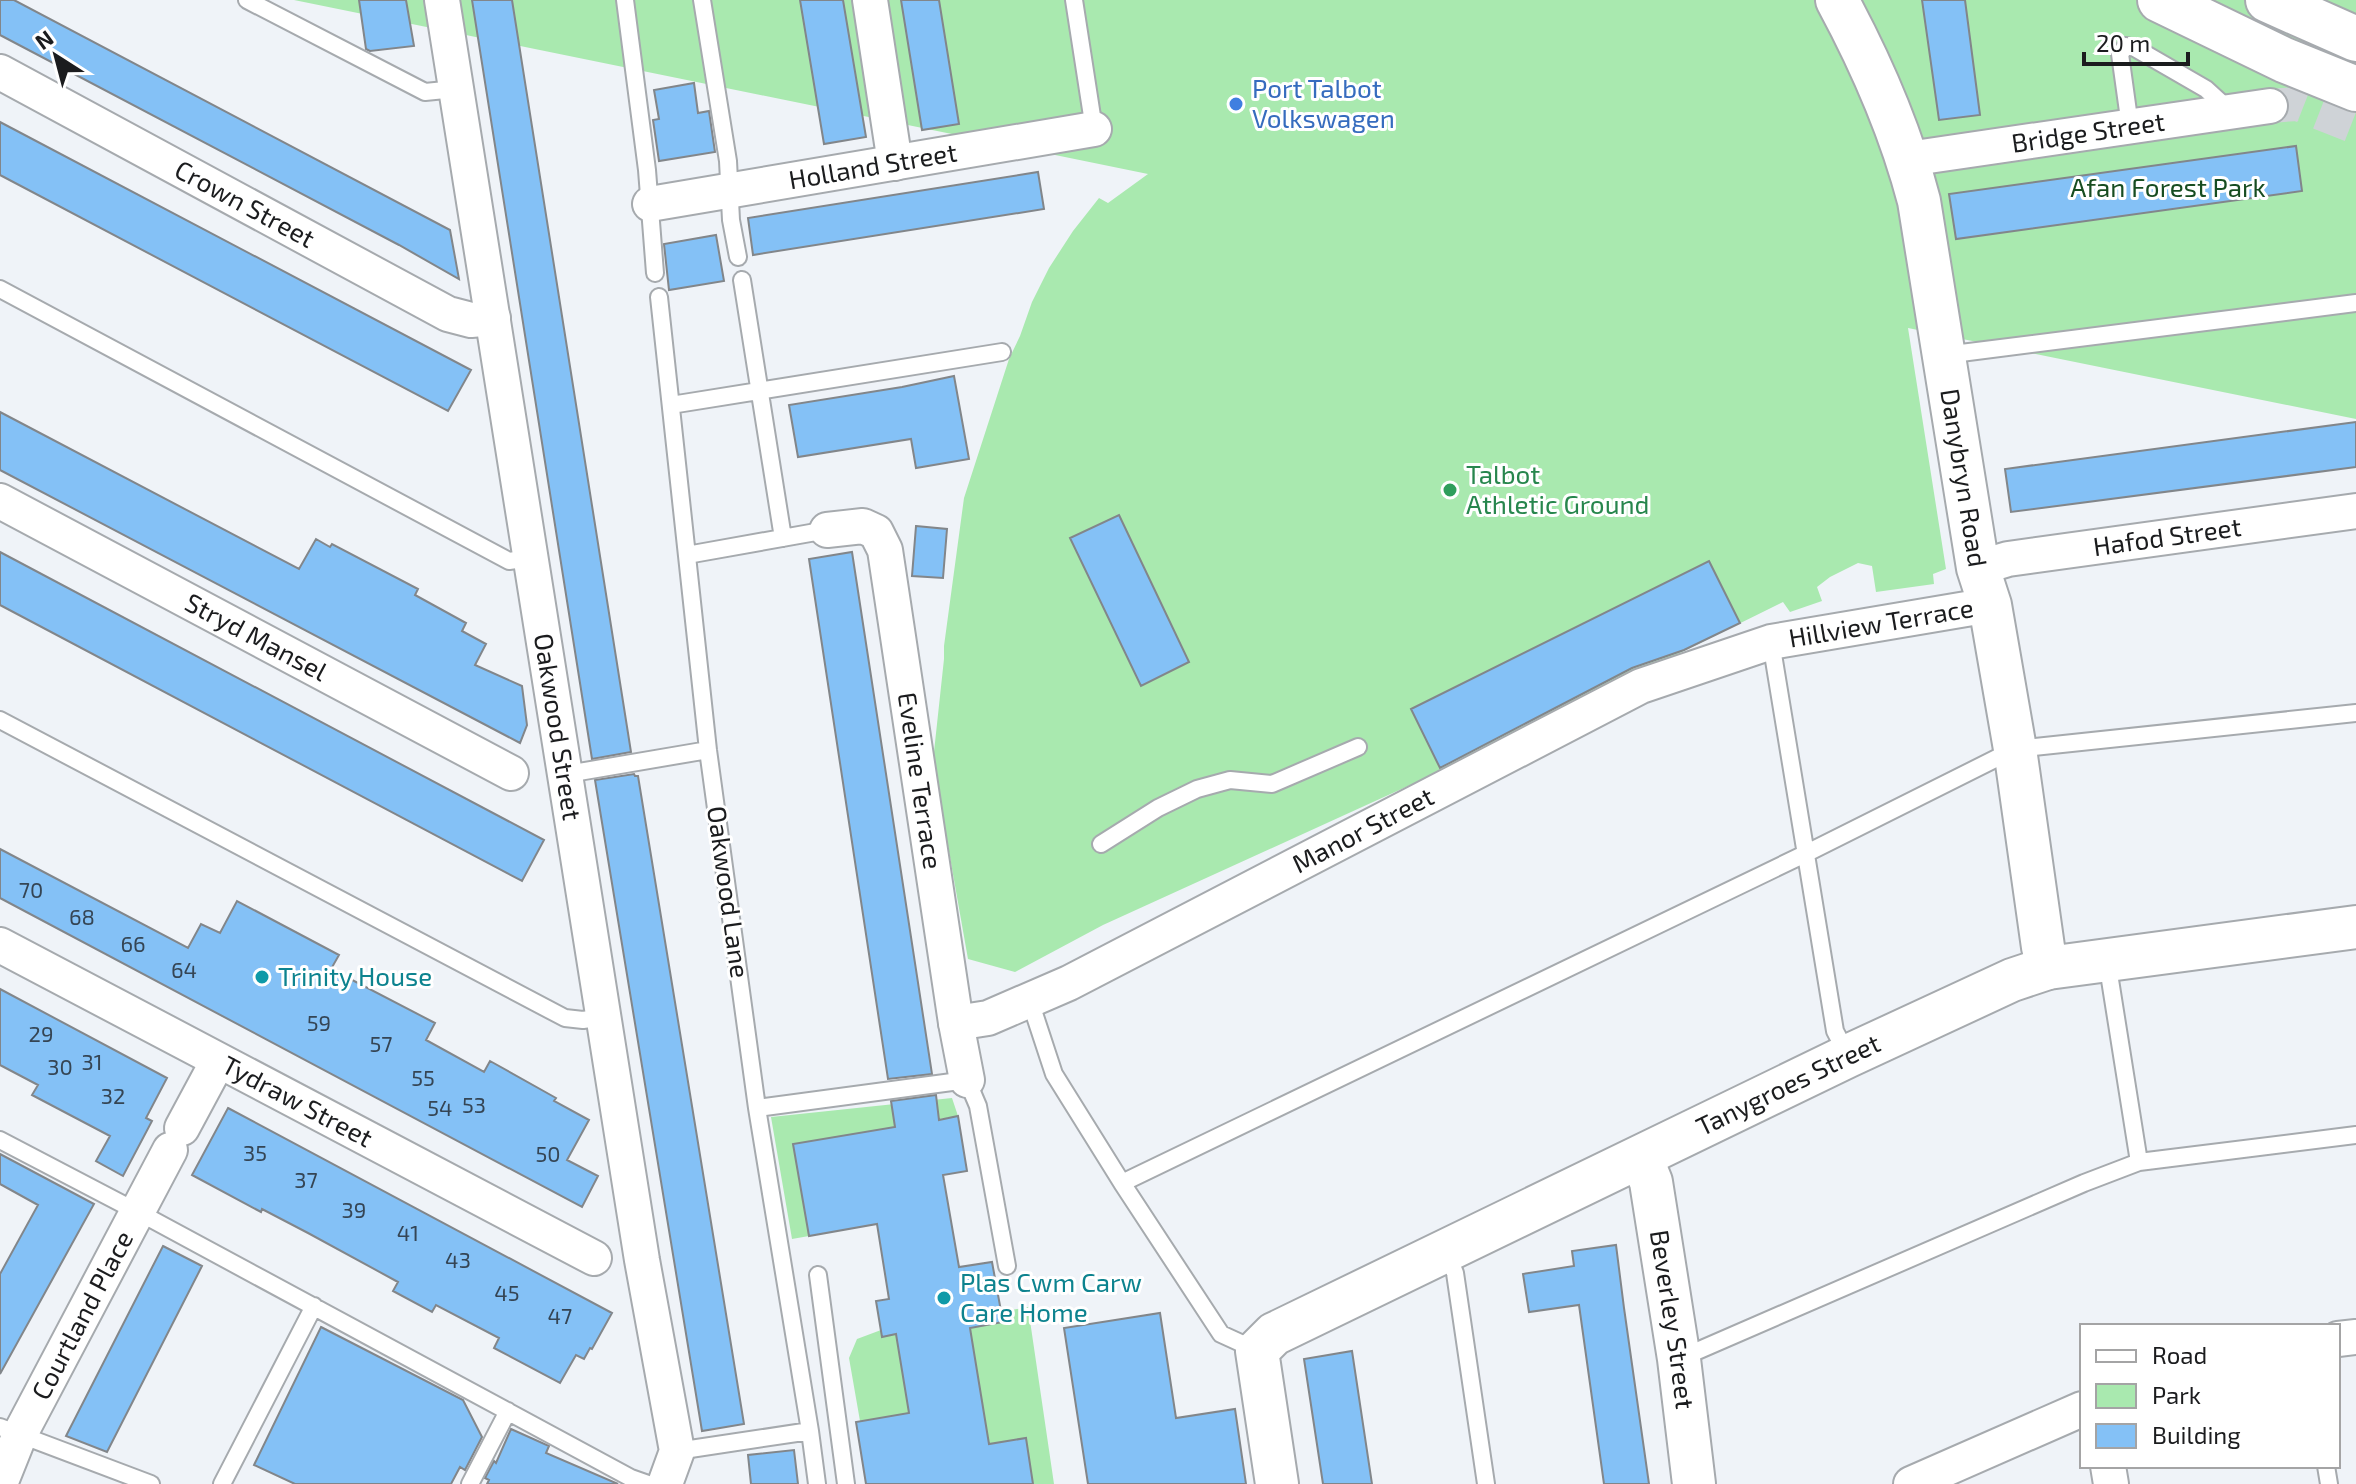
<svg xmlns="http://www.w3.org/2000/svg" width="2356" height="1484" font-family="'Exo 2',sans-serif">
	<rect width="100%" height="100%" fill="#eff3f8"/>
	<path fill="#a9e9af" d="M294,0H2356V419L1908,328L1946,569L1933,574L1934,584L1876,592L1872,566L1858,563L1830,577L1817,587L1822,601L1790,612L1783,602L1441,771L1103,925L1015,972L968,959L933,761L944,659V646L964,498L1009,359L1020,336L1032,302L1049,268L1073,231L1099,198L1108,203L1148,174Z
		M952,1098L958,1116L794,1144L809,1236L792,1239L771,1117Z
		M1028,1307L1054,1484H1033L1026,1439L989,1444L970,1328L1002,1322L1001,1312Z
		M881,1330L882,1337L896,1334L928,1454L892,1416L860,1421L849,1358L857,1339Z"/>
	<path fill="#84c1f6" stroke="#82868a" stroke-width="2" d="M0,0H14L450,230L459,279L399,245L0,35Z
		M359,0H406L414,46L370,51L366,49Z
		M472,0H512L631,752L592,759Z
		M800,0H843L866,137L824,144Z
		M901,0H939L959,124L922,130Z
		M1922,0H1965L1980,115L1939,120Z
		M694,83L698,113L709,111L715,152L659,161L653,120L659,119L654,90Z
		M0,122L471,370L448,411L0,175Z
		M2296,146L2302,191L1956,239L1949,194Z
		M1038,172L1044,209L753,255L748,218Z
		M716,235L724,281L669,290L664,244Z
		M954,376L969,459L916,468L911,439L798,457L789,405L902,387Z
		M0,412L299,569L316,539L330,547L332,544L418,589L415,595L466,623L462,631L486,644L475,665L522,686L527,725L520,743L0,470Z
		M2356,422V467L2011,512L2005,469Z
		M1119,515L1189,662L1141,686L1070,538Z
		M916,526L947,529L943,578L912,576Z
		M0,552L544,840L522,881L0,605Z
		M852,552L932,1074L888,1079L809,559Z
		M1709,561L1740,623L1684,650L1632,668L1440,768L1411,709Z
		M634,774L635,776H638L744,1424L702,1431L595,780Z
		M0,849L188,948L201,924L220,933L237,901L339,955L331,969L435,1023L426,1040L484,1072L490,1061L556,1098L554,1101L589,1120L567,1160L598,1176L582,1207L0,898Z
		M0,989L167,1078L146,1118L152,1121L123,1176L96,1161L110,1136L32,1095L38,1085L0,1065Z
		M936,1095L939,1120L958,1116L967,1171L943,1175L959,1267L992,1262L1003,1322L970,1328L989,1444L1026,1438L1033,1484H866L856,1422L909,1413L896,1334L882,1337L876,1301L889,1299L877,1224L809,1236L793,1144L895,1127L891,1101Z
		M228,1108L612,1313L592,1349L590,1348L584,1359L576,1355L560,1383L494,1348L499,1338L436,1305L432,1312L393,1291L398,1282L308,1233L262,1209L261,1212L192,1175Z
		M0,1154L94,1204L0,1374V1274L38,1205L0,1184Z
		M1616,1245L1624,1308L1649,1484H1604L1579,1305L1529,1312L1523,1274L1574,1266L1572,1251Z
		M163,1246L202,1266L107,1452L66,1436Z
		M1160,1313L1176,1418L1235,1409L1246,1484H1088L1064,1328Z
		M321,1327L463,1400L482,1437L465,1470L460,1467L451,1484H295L254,1465Z
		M1352,1351L1372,1484H1323L1304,1359Z
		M511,1429L549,1446L546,1453L618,1484H487L489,1480L485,1478L494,1461L496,1463Z
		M794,1450L798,1484H751L748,1455Z"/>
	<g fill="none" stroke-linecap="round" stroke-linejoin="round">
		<path stroke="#cfd3d7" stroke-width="34" stroke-dasharray="34 17" stroke-linecap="butt" d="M2270,106L2297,104L2356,127"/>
		<defs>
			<path id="service" d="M247,0L425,92L455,89
				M625,0L647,170L655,273
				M702,0L728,161L731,220L738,257
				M1074,0L1094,129
				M2130,126L2120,54L2126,46L2135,48L2206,89L2229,110
				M742,280L783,538
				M0,289L509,561L530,558
				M659,297L708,750L757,1108L810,1431L817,1484
				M1945,355L2356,303
				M671,405L1002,352
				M687,555L827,530
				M1771,642L1835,1031L1848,1056
				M0,720L565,1018L583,1020L603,1017
				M567,774L708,750
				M1101,844L1158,808L1197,789L1230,780L1272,784L1358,747
				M2107,961L2139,1162
				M1030,1001L1054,1074L1122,1183L1221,1334L1256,1350
				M757,1108L967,1080L978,1106L1007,1266
				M0,1140L153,1220L631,1478L648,1484
				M1122,1183L1807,853L2015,749L2356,713
				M1446,1251L1455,1273L1486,1484
				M818,1275L846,1484
				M1681,1358L2084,1183L2139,1162L2356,1135
				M0,1427L151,1484
				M677,1451L810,1431
				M2326,1466L2329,1484
				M222,1484L314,1306
				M470,1484L508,1411"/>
			<g id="minor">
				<path id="s1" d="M442,0L642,1260L677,1451L665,1484"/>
				<path d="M870,0L895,163"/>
				<path id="s2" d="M0,72L448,314L471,320L493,318"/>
				<path id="s3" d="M1908,159L2270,106"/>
				<path id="s4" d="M650,204L1094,129"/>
				<path id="s5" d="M0,501L511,773"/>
				<path id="s6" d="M827,530L863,526L876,532L885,550L956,1023L967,1080"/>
				<path id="s7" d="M1978,568L2008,559L2356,511"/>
				<path id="s8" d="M0,945L594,1258"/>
				<path id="s9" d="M956,1023L988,1018L1069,983L1641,686L1771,642L1990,605"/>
				<path d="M182,1128L218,1061"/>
				<path d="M2338,1339L2356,1337"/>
				<path d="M2108,1466L2111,1484"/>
				<path id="s10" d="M0,1484L20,1434L170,1150"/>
				<path d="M1911,1484L2082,1409"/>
			</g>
			<g id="tertiary">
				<path id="s11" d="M1837,0C1871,63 1901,132 1919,201L1978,568L1990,605L2015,749L2043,947L2048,968"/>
				<path id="s12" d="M1641,1157L1651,1182L1679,1359L1694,1484"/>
				<path id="s13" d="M1277,1484L1257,1351L1274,1334L1848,1056L2012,980L2048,968L2356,927"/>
			</g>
			<path id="motorway" d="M2160,0L2284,60L2356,89
				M2268,0L2356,39"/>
		</defs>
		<use href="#service" stroke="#a6aaae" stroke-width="20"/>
		<use href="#minor" stroke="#a6aaae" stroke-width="38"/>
		<use href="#tertiary" stroke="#a6aaae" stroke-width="46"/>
		<use href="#motorway" stroke="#a6aaae" stroke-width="48"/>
		<use href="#service" stroke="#fff" stroke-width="16"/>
		<use href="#minor" stroke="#fff" stroke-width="34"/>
		<use href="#tertiary" stroke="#fff" stroke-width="42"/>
		<use href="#motorway" stroke="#fff" stroke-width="44"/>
	</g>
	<circle fill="#3f7fe0" stroke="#fff" stroke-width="3" cx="1236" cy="104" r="8"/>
	<circle fill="#2e9e5b" stroke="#fff" stroke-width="3" cx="1450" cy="490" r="8"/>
	<g fill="#0f9aa8" stroke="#fff" stroke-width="3">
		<circle cx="262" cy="977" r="8"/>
		<circle cx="944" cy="1298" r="8"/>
	</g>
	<g text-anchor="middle" stroke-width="6" stroke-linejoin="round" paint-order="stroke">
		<g font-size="22" fill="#354554">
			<text x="31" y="898">70</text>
			<text x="82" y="925">68</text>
			<text x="133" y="952">66</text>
			<text x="184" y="978">64</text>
			<text x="319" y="1031">59</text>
			<text x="41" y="1042">29</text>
			<text x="381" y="1052">57</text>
			<text x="92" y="1070">31</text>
			<text x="60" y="1075">30</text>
			<text x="423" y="1086">55</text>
			<text x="113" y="1104">32</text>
			<text x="474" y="1113">53</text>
			<text x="440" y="1116">54</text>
			<text x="255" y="1161">35</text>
			<text x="548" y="1162">50</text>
			<text x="306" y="1188">37</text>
			<text x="354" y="1218">39</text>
			<text x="408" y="1241">41</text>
			<text x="458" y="1268">43</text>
			<text x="507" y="1301">45</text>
			<text x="560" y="1324">47</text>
		</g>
		<g font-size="26" fill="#366cbe" stroke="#fff" text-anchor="start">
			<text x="1252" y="98">Port Talbot<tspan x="1252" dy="30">Volkswagen</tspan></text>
		</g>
		<g font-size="26" fill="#1b1c1e" stroke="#fff">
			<text dy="9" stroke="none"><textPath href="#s3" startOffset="182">Bridge Street</textPath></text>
			<text dy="9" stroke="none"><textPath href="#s4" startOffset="226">Holland Street</textPath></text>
			<text dy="9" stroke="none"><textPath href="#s2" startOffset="278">Crown Street</textPath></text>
			<text dy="9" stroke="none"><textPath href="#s11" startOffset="498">Danybryn Road</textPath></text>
			<text dy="9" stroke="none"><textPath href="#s7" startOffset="192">Hafod Street</textPath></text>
			<text dy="9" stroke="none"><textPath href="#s9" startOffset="1014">Hillview Terrace</textPath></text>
			<text dy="9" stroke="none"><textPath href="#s5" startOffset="290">Stryd Mansel</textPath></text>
			<text dy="9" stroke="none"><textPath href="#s1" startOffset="736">Oakwood Street</textPath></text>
			<text dy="9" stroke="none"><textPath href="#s6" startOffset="304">Eveline Terrace</textPath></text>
			<text dy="9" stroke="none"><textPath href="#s9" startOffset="452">Manor Street</textPath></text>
			<text transform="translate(728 892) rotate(82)" y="9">Oakwood Lane</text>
			<text dy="9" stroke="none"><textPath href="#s13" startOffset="730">Tanygroes Street</textPath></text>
			<text dy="9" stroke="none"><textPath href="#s8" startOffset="336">Tydraw Street</textPath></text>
			<text dy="9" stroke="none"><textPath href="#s10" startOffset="188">Courtland Place</textPath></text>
			<text dy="9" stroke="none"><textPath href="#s12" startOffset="166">Beverley Street</textPath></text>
		</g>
		<g font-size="26" fill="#174d21" stroke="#fff">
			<text x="2168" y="197">Afan Forest Park</text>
		</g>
		<g font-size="26" fill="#27864d" stroke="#fff" text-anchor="start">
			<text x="1466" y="484">Talbot<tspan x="1466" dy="30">Athletic Ground</tspan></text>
		</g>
		<g font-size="26" fill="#0d838f" stroke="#fff" text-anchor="start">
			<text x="278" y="986">Trinity House</text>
			<text x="960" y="1292">Plas Cwm Carw<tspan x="960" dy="30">Care Home</tspan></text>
		</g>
	</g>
	<rect x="2080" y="1324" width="260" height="144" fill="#ffffff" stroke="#a4a4a5" stroke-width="2"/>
	<rect x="2096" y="1350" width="40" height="12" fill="#ffffff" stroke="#a4a4a5" stroke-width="2"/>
	<text x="2152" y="1364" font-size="24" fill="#1b1c1e">Road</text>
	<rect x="2096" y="1384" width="40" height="24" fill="#a9e9af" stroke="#a4a4a5" stroke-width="2"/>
	<text x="2152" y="1404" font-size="24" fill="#1b1c1e">Park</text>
	<rect x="2096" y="1424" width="40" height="24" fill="#84c1f6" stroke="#a4a4a5" stroke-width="2"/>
	<text x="2152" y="1444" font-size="24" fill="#1b1c1e">Building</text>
	<g transform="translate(56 56) rotate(324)" stroke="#ffffff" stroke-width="6" paint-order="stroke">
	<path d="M0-6L14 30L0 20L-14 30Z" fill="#1b1c1e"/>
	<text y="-12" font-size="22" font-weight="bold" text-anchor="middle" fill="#1b1c1e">N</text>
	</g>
	<path d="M2084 52v12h104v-12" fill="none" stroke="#1b1c1e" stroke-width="4"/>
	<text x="2096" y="52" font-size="24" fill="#1b1c1e" stroke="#ffffff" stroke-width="6" paint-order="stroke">20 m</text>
</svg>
